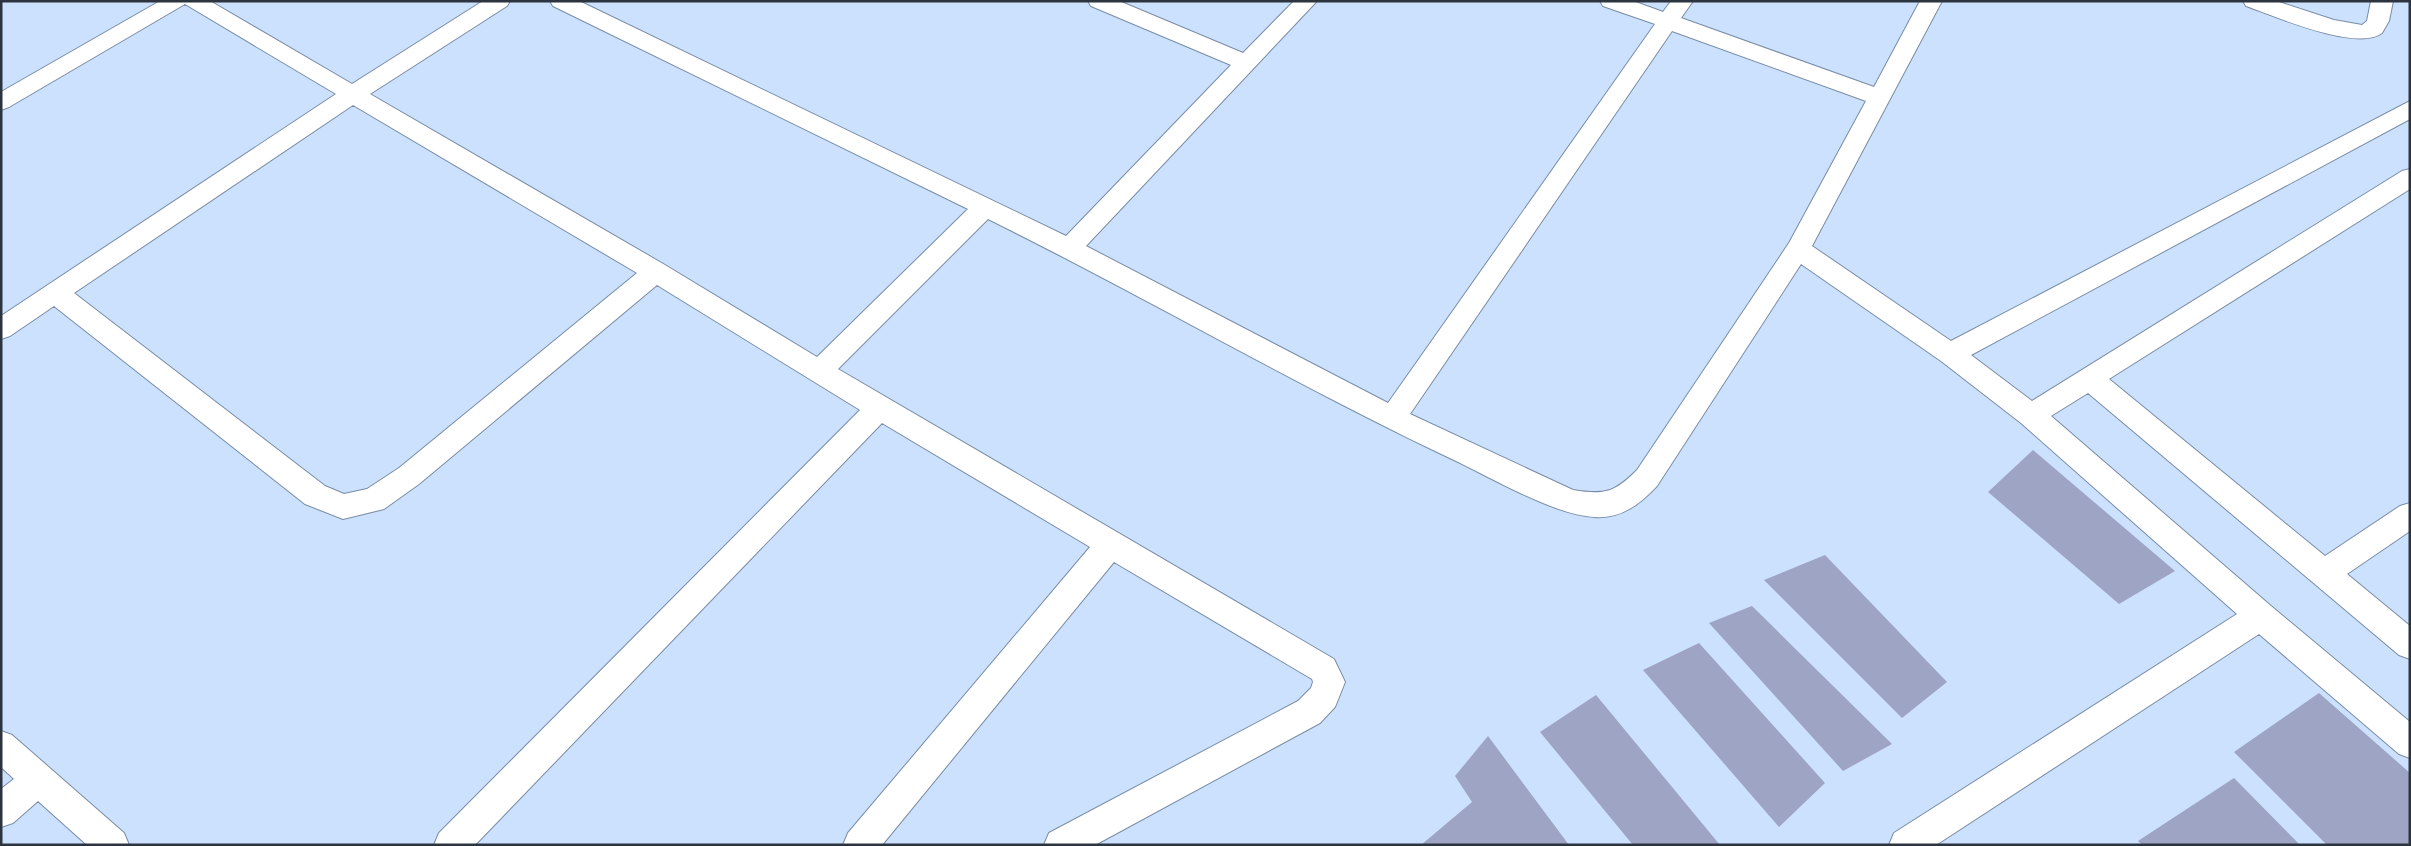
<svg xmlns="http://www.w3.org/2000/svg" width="2411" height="846" font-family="'Playfair Display',serif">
	<rect width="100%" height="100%" fill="#cce1fd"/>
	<path fill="#9ea4c3" d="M2033,450L2175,571L2119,604L1988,492Z
		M1825,555L1947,682L1902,718L1764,580Z
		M1752,606L1892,744L1843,771L1709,623Z
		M1699,643L1825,783L1779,827L1643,670Z
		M2319,693L2410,773V845H2327L2234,752Z
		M1596,695L1720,845H1633L1540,732Z
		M1488,736L1569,845H1421L1472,802L1455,776Z
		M2234,778L2300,845H2142L2138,841Z"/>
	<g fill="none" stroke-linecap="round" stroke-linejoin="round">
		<defs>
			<path id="minor" d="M160,1H210L352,84L483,1H510L507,6L370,94L665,265L817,357L968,209L553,6L550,1H579L1066,236L1231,65L1091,6L1088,1H1119L1243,53L1294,1H1317L1086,246L1388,403L1655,24L1603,6L1600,1H1633L1663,12L1671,1H1693L1681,18L1874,87L1920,1H1942L1812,246L1951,341L2410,101V119L1971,355L2032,401L2402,171L2410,169V189L2109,379L2325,556L2400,506L2410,503V531L2347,574L2410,626V659L2399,655L2088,393L2051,416L2271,606L2410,722V758L2399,754L2259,634L1936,845H1889L1894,833L2237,614L2021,423L1941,361L1801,264L1657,486C1640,504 1621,519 1595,517C1554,515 1494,479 1456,461C1297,386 1146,297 988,219L838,369L1334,659L1345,682L1335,707L1320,723L1095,845H1044L1049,833L1298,701L1311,688L1313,682L1312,679L1114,562L882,845H843L848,833L1090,547L882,423L475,845H434L439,833L860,410L657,285L419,484L384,509L343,519L305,504L54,306L10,336L1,339V316L336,94L185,4L9,107L1,110V92ZM1672,31L1866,101L1789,243L1637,470C1614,493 1605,495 1573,490L1410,414ZM353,105L637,273L399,468L367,489L344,494L325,486L74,293Z
				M2243,1H2276L2334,20L2362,25L2367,21L2371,1H2393L2389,21L2382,33C2357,52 2274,16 2246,6Z
				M1,731L12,735L124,833L129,845H87L38,801L13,823L1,827V789L14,779L1,767Z"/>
		</defs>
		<use href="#minor" stroke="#798ca6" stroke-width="2"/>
		<use href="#minor" fill="#fff" fill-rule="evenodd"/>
	</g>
	<rect width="2411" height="846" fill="none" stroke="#2c343f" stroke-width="5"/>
</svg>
